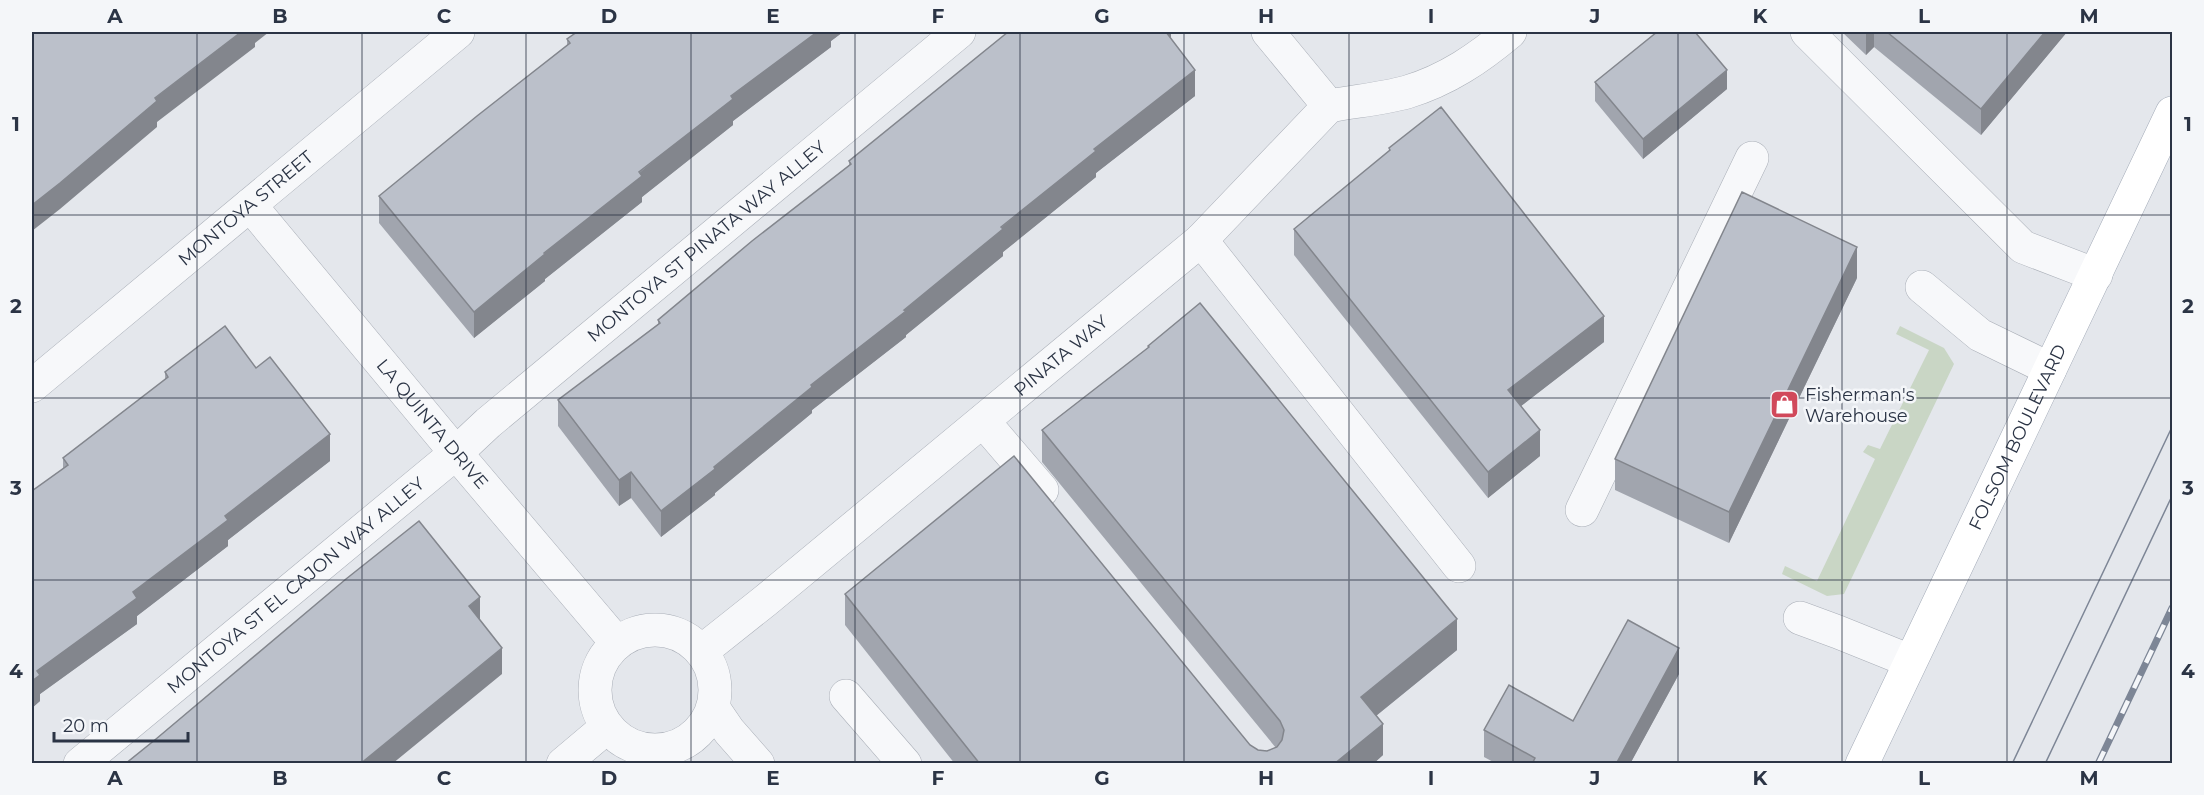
<svg xmlns="http://www.w3.org/2000/svg" width="2204" height="795" font-family="Montserrat,sans-serif">
	<rect width="100%" height="100%" fill="#e4e7ec"/>
	<path fill="#c9d6c5" d="M1900,326L1944,348L1954,364L1844,594L1827,596L1782,574L1785,566L1817,581L1875,459L1863,452L1868,445L1880,449L1929,350L1896,334Z"/>
	<g fill="none" stroke-linecap="round" stroke-linejoin="round">
		<defs>
			<g id="minor">
				<path d="M1268,32L1329,106"/>
				<path d="M1807,32L2023,247L2096,275"/>
				<path d="M1329,106C1355,101 1382,99 1407,92C1447,80 1479,58 1510,32"/>
				<path id="s1" d="M250,205L456,453L617,643"/>
				<path d="M1201,240L1459,566"/>
				<path d="M1922,287L1980,335L2050,369"/>
				<path id="s2" d="M32,386L458,32"/>
				<path d="M983,421L1042,490"/>
				<path d="M1582,510L1752,158"/>
				<path d="M1800,618L1838,632L1910,661"/>
				<circle cx="655" cy="690" r="60"/>
				<path id="s3" d="M702,651L765,601L1201,240L1329,106"/>
				<path d="M846,696L905,764"/>
				<path d="M714,709L729,731L758,764"/>
				<path id="s4" d="M80,764L456,453L488,423L959,32"/>
				<path d="M563,764L607,727"/>
			</g>
			<g id="major">
				<path id="s5" d="M1862,764L2172,113"/>
			</g>
		</defs>
		<use href="#minor" stroke="#a9aeb7" stroke-width="34"/>
		<use href="#major" stroke="#a3abb8" stroke-width="34"/>
		<use href="#minor" stroke="#f7f8fa" stroke-width="33"/>
		<use href="#major" stroke="#fff" stroke-width="33"/>
		<path stroke="#7d8696" stroke-width="1.5" d="M2012,764L2172,427
			M2045,764L2172,496"/>
		<defs>
			<path id="rail" d="M2098,764L2172,608"/>
		</defs>
		<use href="#rail" stroke="#7d8696" stroke-width="7"/>
		<use href="#rail" stroke="#f4f6f9" stroke-width="4.5" stroke-dasharray="14" stroke-linecap="butt"/>
	</g>
	<path fill="#a1a5ae" d="M577,32H843L831,41V47L733,121V125L642,197V202L545,279V281L474,338L379,223V196L567,45V39Z
		M1171,32V39L1195,96L1096,173V177L1003,252V256L906,335V337L812,410V413L715,493V495L661,537L631,498L619,506L558,426V400L658,324V320L849,165V161Z
		M1842,32H2067L1981,135L1874,47L1866,55Z
		M1595,82L1727,89L1643,159L1595,101Z
		M1389,148L1604,342L1521,406L1540,456L1488,498L1294,255V229L1389,152Z
		M1857,278L1729,543L1615,490V459Z
		M1148,346L1457,650L1376,716L1383,755L1373,764H955L845,625V594L1250,745L1258,750L1267,751L1276,748L1042,462V430L1148,348Z
		M256,368L330,461L228,540V546L137,616V624L40,694V701L32,708L63,469V458L165,380V372Z
		M1679,674L1630,764H1497L1484,757V730L1573,721Z"/>
	<path fill="#83868d" d="M241,32H269L255,43V47L157,122V127L60,209L32,231V205L155,98Z
		M817,32H843L831,41V47L733,121V125L642,197V202L545,279V281L474,338V312L731,96Z
		M1162,32H1171V47Z
		M1866,32H1874V47L1866,55Z
		M2045,32H2067L1981,135V109Z
		M1195,70V96L1096,173V177L1003,252V256L906,335V337L812,410V413L715,493V495L661,537V511L714,467L811,385L904,310L1094,149Z
		M1727,70V89L1643,159V139Z
		M1857,247V278L1729,543V512Z
		M1604,316V342L1508,416V390Z
		M1540,430V456L1488,498V472Z
		M330,434V461L228,540V546L137,616V624L40,694V701L32,708V681L37,671L225,516Z
		M631,472V498L619,506V480Z
		M480,597V624L469,606Z
		M1457,619V650L1361,728V697Z
		M502,648V674L392,764H360Z
		M1679,648V674L1630,764H1616Z
		M1383,724V755L1373,764H1334Z"/>
	<path fill="#bbc0ca" stroke="#83868d" stroke-width="1.5" d="M32,32H241L155,98L157,101L60,183L32,205Z
		M577,32H817L731,96L733,99L639,172L642,176L544,253L545,254L474,312L379,196L477,116L570,43L567,39Z
		M1008,32H1166L1195,70L1094,149L1096,151L1001,227L1003,229L904,310L906,311L811,385L812,387L714,467L715,469L661,511L631,472L619,480L558,400L660,323L658,320L752,241L851,164L849,161Z
		M1657,32H1695L1727,70L1643,139L1595,82Z
		M1887,32H2045L1981,109Z
		M1441,107L1604,316L1508,390L1540,430L1488,472L1294,229L1390,150L1389,148Z
		M1742,192L1857,247L1729,512L1615,459Z
		M1200,303L1457,619L1361,697L1383,724L1334,764H980L845,594L1014,456L1250,745L1258,750L1267,751L1277,747L1282,740L1284,730L1280,721L1042,430L1149,347L1148,346Z
		M225,326L256,368L270,357L330,434L225,516L228,520L133,592L137,598L37,671L40,675L32,681V491L68,465L63,458L168,377L165,372Z
		M419,521L480,597L469,606L502,648L360,764H125L156,739L346,579Z
		M1628,620L1679,648L1616,764H1532L1535,758L1484,730L1509,685L1573,721Z"/>
	<path fill="none" stroke="#2b3445" stroke-width="1.5" stroke-opacity="0.55" d="M197,32V764M362,32V764M526,32V764M691,32V764M855,32V764M1020,32V764M1184,32V764M1349,32V764M1513,32V764M1678,32V764M1842,32V764M2007,32V764M32,215H2172M32,398H2172M32,580H2172"/>
	<defs>
		<symbol id="shop-square" viewBox="-11 -11 22 22"><rect x="-9" y="-9" width="18" height="18" rx="4" fill="#d1495b" stroke="#f4f6f9"/><path d="M-5-2.5h2.3a2.7 3.5 0 0 1 5.4 0H5L5.5 6h-11ZM-1.5-2.5h3a1.5 2.3 0 0 0-3 0Z" fill="#fff"/></symbol>
	</defs>
	<g fill-rule="evenodd">
		<use href="#shop-square" x="1768" y="388" width="33" height="33"/>
	</g>
	<g text-anchor="middle" stroke-width="5" stroke-linejoin="round" paint-order="stroke">
		<g font-size="18" fill="#2b3445" stroke="#f4f6f9">
			<text dy="6" stroke="none"><textPath href="#s2" startOffset="278">MONTOYA STREET</textPath></text>
			<text dy="6" stroke="none"><textPath href="#s4" startOffset="816">MONTOYA ST PINATA WAY ALLEY</textPath></text>
			<text dy="6" stroke="none"><textPath href="#s3" startOffset="465">PINATA WAY</textPath></text>
			<text dy="6" stroke="none"><textPath href="#s1" startOffset="285">LA QUINTA DRIVE</textPath></text>
			<text dy="6" stroke="none"><textPath href="#s5" startOffset="362">FOLSOM BOULEVARD</textPath></text>
			<text dy="6" stroke="none"><textPath href="#s4" startOffset="280">MONTOYA ST EL CAJON WAY ALLEY</textPath></text>
		</g>
		<g font-size="18" fill="#2b3445" stroke="#f4f6f9" text-anchor="start">
			<text x="1805" y="401">Fisherman's<tspan x="1805" dy="21">Warehouse</tspan></text>
		</g>
	</g>
	<rect width="2204" height="795" fill="none" stroke="#f4f6f9" stroke-width="66"/>
	<path d="M54 732v9h134v-9" fill="none" stroke="#2b3445" stroke-width="3"/>
	<text x="63" y="732" font-size="18" fill="#2b3445" stroke="#f4f6f9" stroke-width="4.5" paint-order="stroke">20 m</text>
	<rect x="33" y="33" width="2138" height="729" fill="none" stroke="#2b3445" stroke-width="2"/>
	<g font-size="20" text-anchor="middle" font-weight="bold" fill="#2b3445">
		<text x="115" y="23">A</text>
		<text x="280" y="23">B</text>
		<text x="444" y="23">C</text>
		<text x="609" y="23">D</text>
		<text x="773" y="23">E</text>
		<text x="938" y="23">F</text>
		<text x="1102" y="23">G</text>
		<text x="1266" y="23">H</text>
		<text x="1431" y="23">I</text>
		<text x="1595" y="23">J</text>
		<text x="1760" y="23">K</text>
		<text x="1924" y="23">L</text>
		<text x="2089" y="23">M</text>
		<text x="16" y="131">1</text>
		<text x="2188" y="131">1</text>
		<text x="16" y="313">2</text>
		<text x="2188" y="313">2</text>
		<text x="16" y="495">3</text>
		<text x="2188" y="495">3</text>
		<text x="16" y="678">4</text>
		<text x="2188" y="678">4</text>
		<text x="115" y="785">A</text>
		<text x="280" y="785">B</text>
		<text x="444" y="785">C</text>
		<text x="609" y="785">D</text>
		<text x="773" y="785">E</text>
		<text x="938" y="785">F</text>
		<text x="1102" y="785">G</text>
		<text x="1266" y="785">H</text>
		<text x="1431" y="785">I</text>
		<text x="1595" y="785">J</text>
		<text x="1760" y="785">K</text>
		<text x="1924" y="785">L</text>
		<text x="2089" y="785">M</text>
	</g>
</svg>
